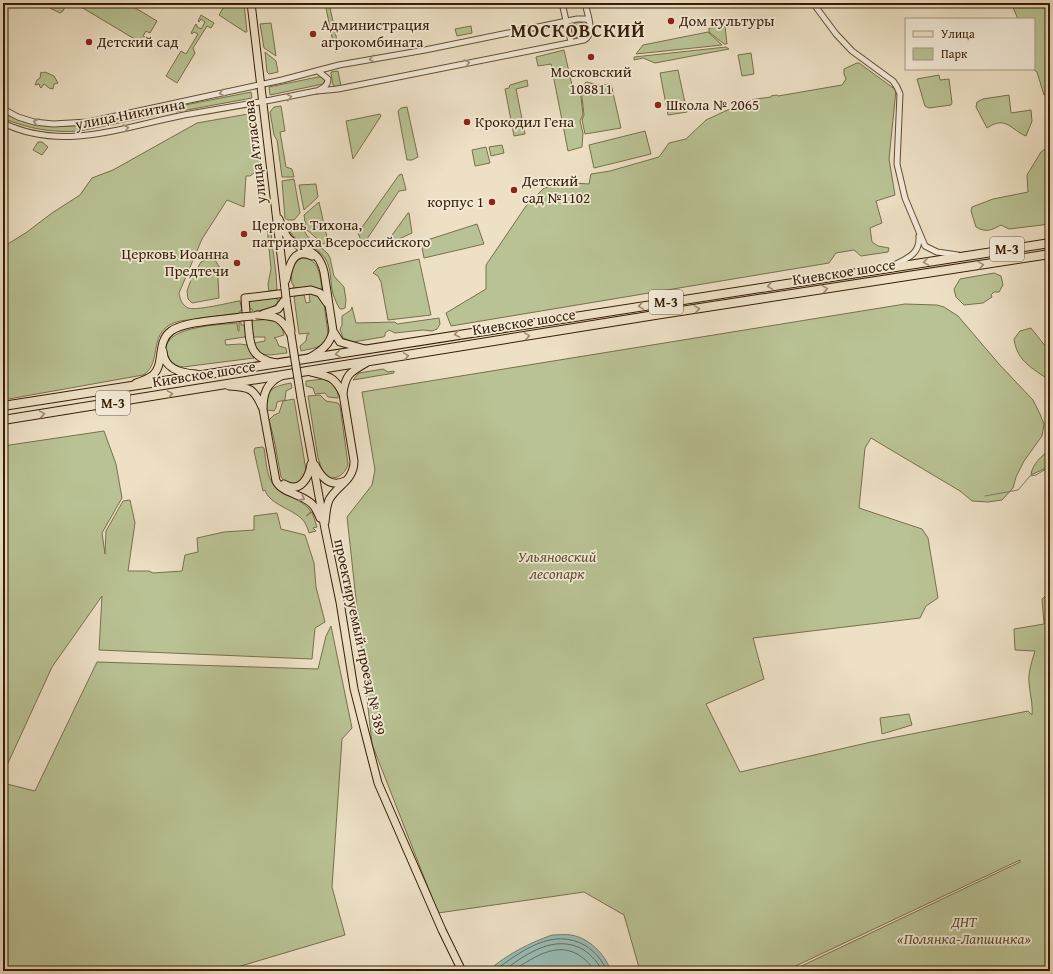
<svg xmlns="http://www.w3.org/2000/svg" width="1053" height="974" font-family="'Gentium Book Plus',serif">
	<rect width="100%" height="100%" fill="#ede0c5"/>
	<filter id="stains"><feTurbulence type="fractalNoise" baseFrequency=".005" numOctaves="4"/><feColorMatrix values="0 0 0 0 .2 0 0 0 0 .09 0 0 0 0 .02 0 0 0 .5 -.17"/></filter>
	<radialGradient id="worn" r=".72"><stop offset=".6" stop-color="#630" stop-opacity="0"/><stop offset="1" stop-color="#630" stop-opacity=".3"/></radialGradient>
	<path fill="#b9c294" stroke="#78704b" d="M54,3H67L63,11L60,13L50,8Z
		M77,3H127L157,21L150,33L146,31L143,36L149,39L147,43L143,44L76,4Z
		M226,3H244L247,32H245L219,15Z
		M325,3H329L339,50L335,52Z
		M1011,3H1050V94L1044,95L1037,72L1033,69L1034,19H1018Z
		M201,15L214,23L211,28L207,26L193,48L195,53L177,83L166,76L181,51L186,54L198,34L194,32L192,34L191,33L196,24L197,25V27L201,29L205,22L201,19L199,22L198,21Z
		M571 30a8 8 0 1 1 16 0a8 8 0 1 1-16 0Z
		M271,23L276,56L264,48L260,24Z
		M471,26L472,33L457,36L455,29Z
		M725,26L727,44H724L709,32V28Z
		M708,32L722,45L636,54L643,45Z
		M726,47L729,49L655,63L643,58L634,60V57Z
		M564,50L572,85L580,89L583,114L580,121L583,133L582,147L568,151L551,64L538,66L536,57Z
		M265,52L276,61L278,72L269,74L267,72Z
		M751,53L754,74L742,76L738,55Z
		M857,63H859L896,90L889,159L895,195L876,201L882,223L870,228L872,242L878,246L889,248L888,252L861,256L854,250L836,253L829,263L451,326L446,313L486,289V265L526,206L544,188L557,186L568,178L574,183L589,184L591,174L610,171L659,157L669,143L686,139L706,120L749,100L771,97V96L777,95L778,96L842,85L846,79L844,74V69Z
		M678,70L687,112L668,115L660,73Z
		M338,71L341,86L336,87L333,85L331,74V72Z
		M41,72L43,73L45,72L54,76L58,83L54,84L53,89L49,88L44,84L41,88L40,87L39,84L35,85L37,80L40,78Z
		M939,75L940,80L949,79L952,103L951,105L929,108L925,106L917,79Z
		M318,77H323L325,79L323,84L270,95L269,87Z
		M527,80L528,86L516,89L525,134L514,136L505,89L509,88L510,85Z
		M586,82L600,85L611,84L621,128L585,134L582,120L584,115L581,89Z
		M251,92L252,98L176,112L175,107Z
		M1009,95L1011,113L1031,110L1032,121L1026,136C1011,130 1006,115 987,128L976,107L977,102L983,99Z
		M281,106L285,131L280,132L286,167L292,169L294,177H282L277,140L274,135L270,112L274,107Z
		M407,107L418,157L412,160H407L398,111L401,108Z
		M157,110L158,115L80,131C53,133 28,129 3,118V113C58,138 101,122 157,110Z
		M248,114L255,116L262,169L259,174L254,173L250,176H246L244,207L227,200L202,239L179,293C180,299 182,305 188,308C195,311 229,303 238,301H240L242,310L240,311V313L180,321C145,329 164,363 143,375L3,400V247L27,232L52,213L80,195L92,178L113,170L197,123Z
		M380,114L381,116L353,159L346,121Z
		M645,131L651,154L594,168L589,145Z
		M38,142H42L48,147L42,155L33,150Z
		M502,145L504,153L491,156L489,147Z
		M1050,145V224L1009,229L1001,225C992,230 986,233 976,227L971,211L972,207L993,199L1028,192L1027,175L1041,152Z
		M486,147L490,163L475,166L472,150Z
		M402,174L406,190L399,191L365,242L362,243L358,233L399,175Z
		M294,179L300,213L294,220H288L285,218L282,181Z
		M316,184L318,197L304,210L299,185Z
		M319,202L328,242L323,244L306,229L304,215Z
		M408,213H409L412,233L388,244L387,242Z
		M286,224H302C305,240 318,243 328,254L330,258L334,276L344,287L346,300L345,308L342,309H340C337,305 335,299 333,294C330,283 332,269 325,258C313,241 296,249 286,224Z
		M477,224L484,244L424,258L421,242Z
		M270,225L276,274L277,290L269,291L268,284L271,269L267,226Z
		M302,258C320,258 320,277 322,290L313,287L293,288L294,285L292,284C291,273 291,263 302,258Z
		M208,259L215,260L223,273L218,278L219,298L192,303L188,299L187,291L192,277L201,262Z
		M419,259L431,315L388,320L381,282L378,276L373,273L378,268Z
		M994,273L1001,276L1003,285L999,292H994L991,295L992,297L983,303L964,305L956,297L954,289L960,279Z
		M309,293L318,295L324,303L328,334C326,348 313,348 301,351L300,346L306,341L307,335L309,334V333L299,334L294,297H295V294L304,295L306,303L310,302Z
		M276,297V299H278V303L271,308L253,312L252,309H250L249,301Z
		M905,304L937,305L944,307L958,316L999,364L1033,400L1040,414L1044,424L1042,436L1024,461L1016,477L1013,488L1002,500L988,502L972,501L960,491L871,438L865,448L859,508L922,529L928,538L938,598L926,606L920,618L753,638L764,679L706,704L740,772L871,742L1028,711L1032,715C1033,704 1030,694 1029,683C1028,672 1032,661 1035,651L1015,650L1014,629L1044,624L1042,599L1050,592V971H791L1020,862V860L785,971H640L624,915L584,892L438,913L372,744L347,517L372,485L375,470L362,392Z
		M352,307L356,323L395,322L397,324L439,318L440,324L437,329L432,331L423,330L395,333L389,330L385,333V336L383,337L353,342L343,338L340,329L342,325V316L351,310Z
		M270,319C279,320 282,327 284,335L274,338L276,339L279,346L286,348L287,353C273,354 259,360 254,343L265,341V337H253L251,321Z
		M239,322H241V325H244L246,331L245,337L225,340L226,345L240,344L247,345L254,358L183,367C176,366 169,362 167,355C157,326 220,325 237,323L238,331H239Z
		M1031,328L1050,352V381C1033,368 1017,362 1014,339L1020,331Z
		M383,369L388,372L394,371V373L353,380L359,373Z
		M324,379C332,381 339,389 338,398L328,397L325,393L315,394L313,388L306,386V381Z
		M291,383L292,388L286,391L285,400L277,402L276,408L274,411L267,410C263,390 274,386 291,383Z
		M320,395L326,401L338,403L340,406L348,464C346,474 333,484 324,473C321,469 320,463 318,458L308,396Z
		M294,399L306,470C301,483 291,491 281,477L274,439L269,420L274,415L279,413L283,401Z
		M104,431L116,464L122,498L102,533L105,554L106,531L123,501L130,500L135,523L128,571H149L153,573L182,571L185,555L198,552L197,538L224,532L254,530V516L277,513L281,529L305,535L314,563L316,587L325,622L315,628L312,659L99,650L102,596L52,667L3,774V446Z
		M262,447L264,448C268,473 266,486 291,497C299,501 306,504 311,512L306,516L312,512L317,527L313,528L316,531L309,533C307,527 306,523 302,519C292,509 269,504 265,490L263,491L254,451L255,448Z
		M1050,449V458L1046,468L1031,475C1032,464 1042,456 1050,449Z
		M331,626L352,728L342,739L332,887L345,935L224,971H3V783L35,791L97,662L318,669L326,636Z
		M909,714L912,725L882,734L880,718Z"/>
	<path fill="#99bdb7" stroke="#727d6f" d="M552,935C558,935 565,934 571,935C589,938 605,954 611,971H488C506,955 529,943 552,935Z"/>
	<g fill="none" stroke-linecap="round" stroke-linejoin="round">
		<path stroke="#686d5c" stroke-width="1" d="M494,971C520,952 553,926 586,946C595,952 603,961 607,971
			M503,971C526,954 555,933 584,950C591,955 599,963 602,971
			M513,971C543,950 570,936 595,971"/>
		<path stroke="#727d6f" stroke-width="1" d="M985,496L1018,490L1030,476L1036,475L1046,469"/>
		<defs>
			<path id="minor" d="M562,3L571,42
				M813,3L836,34L852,51L893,81L897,87L900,94L897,164L905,198L925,246L937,252L958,255
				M317,91C323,88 328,86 328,79L318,71
				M3,109L18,117L34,122L53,124L88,122L282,80L339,65L425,50L577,19H586L589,21
				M3,123C63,152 123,127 184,115C213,110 242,105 271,100C286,97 301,94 316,91C325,90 334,90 343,88L584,40C596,34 587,13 585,3
				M894,265C908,258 920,254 919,236"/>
			<path id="major" d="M251,3L285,289
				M279,219C282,226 284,234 289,239C304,253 318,247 324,272L333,331C330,345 321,351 309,358
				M286,280C289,266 293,247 312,256
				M286,298L291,331
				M246,312L245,298L311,290L320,293L327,303
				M263,314L278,309L286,298
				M257,315C277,316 281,317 291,335
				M248,321C250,344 249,358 276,363
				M333,331L340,342L365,349
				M163,351C164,369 180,373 196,374
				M311,372C329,376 335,377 343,394L354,461C354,481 337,485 329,500C326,507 326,515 325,522
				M281,376C266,383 263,395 263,409L276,481C283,494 301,493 312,504C315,507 318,513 320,518
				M136,383C142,381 148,379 153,375C165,364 156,342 171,331C185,321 223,320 241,317
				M229,386C249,387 254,388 262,407
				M343,394C345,375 350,372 366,363
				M301,398L325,529L340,602L354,689L378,783L442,930L462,971
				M315,465C321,477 330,488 345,481
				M284,484C300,494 309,478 311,464"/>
			<path id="highway" d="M3,406L1050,243
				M3,420C221,386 438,350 655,315C787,294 919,275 1050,254"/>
		</defs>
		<use href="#minor" stroke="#644e33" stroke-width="7"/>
		<use href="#major" stroke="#371d02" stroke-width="9"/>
		<use href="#highway" stroke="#371d02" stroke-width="10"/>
		<use href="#minor" stroke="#f3ebd9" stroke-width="5"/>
		<use href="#major" stroke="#ede0c5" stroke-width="7"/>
		<use href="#highway" stroke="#ede0c5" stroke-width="8"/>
		<defs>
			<path id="major-bridge" d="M285,289L286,298
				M241,317L253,316
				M291,335L301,398"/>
		</defs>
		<use href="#major-bridge" stroke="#371d02" stroke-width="9" stroke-linecap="butt"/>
		<use href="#major-bridge" stroke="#ede0c5" stroke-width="7"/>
	</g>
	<defs><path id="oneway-chevron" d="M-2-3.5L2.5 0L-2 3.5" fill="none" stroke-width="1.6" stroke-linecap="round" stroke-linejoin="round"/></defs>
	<g stroke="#9e8e78">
		<use href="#oneway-chevron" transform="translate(372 59) rotate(170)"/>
		<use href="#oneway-chevron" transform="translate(467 63) rotate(-11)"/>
		<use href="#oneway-chevron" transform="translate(222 93) rotate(168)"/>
		<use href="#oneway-chevron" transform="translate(289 97) rotate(-11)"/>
		<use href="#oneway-chevron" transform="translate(36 122) rotate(-169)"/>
		<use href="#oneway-chevron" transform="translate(126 128) rotate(-11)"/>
	</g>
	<g stroke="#9b886d">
		<use href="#oneway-chevron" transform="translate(926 262) rotate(171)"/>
		<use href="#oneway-chevron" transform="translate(981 265) rotate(-9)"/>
		<use href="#oneway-chevron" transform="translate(770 286) rotate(171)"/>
		<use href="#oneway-chevron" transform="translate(825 289) rotate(-9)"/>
		<use href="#oneway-chevron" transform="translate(641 306) rotate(171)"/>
		<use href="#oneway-chevron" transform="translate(697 309) rotate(-9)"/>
		<use href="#oneway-chevron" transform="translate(457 334) rotate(170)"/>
		<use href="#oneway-chevron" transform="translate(527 336) rotate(-9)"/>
		<use href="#oneway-chevron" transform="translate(338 354) rotate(171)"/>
		<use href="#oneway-chevron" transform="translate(406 356) rotate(-9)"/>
		<use href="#oneway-chevron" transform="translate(170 394) rotate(-9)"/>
		<use href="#oneway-chevron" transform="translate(42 414) rotate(-9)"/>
		<use href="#oneway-chevron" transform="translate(302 498) rotate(28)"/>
	</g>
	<g fill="#8f2418" stroke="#f3ebd9" stroke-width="1.5">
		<circle cx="671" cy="21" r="4"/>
		<circle cx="313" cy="34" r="4"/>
		<circle cx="89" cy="42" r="4"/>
		<circle cx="591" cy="57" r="4"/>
		<circle cx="658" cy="105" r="4"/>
		<circle cx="467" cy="122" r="4"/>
		<circle cx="514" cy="190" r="4"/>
		<circle cx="492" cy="202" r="4"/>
		<circle cx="244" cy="234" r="4"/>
		<circle cx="237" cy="263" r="4"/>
	</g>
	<g text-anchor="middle" stroke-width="3.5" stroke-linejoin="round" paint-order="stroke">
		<g fill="#f3ebd9" stroke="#6f5b42" stroke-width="1">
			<rect x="990" y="237" width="34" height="24" rx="3"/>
			<rect x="649" y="290" width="34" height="24" rx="3"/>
			<rect x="96" y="391" width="34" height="24" rx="3"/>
		</g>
		<g font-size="14" font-weight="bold" fill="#371d02">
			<text x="1007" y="254">М-3</text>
			<text x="666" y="307">М-3</text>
			<text x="113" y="408">М-3</text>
		</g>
		<g font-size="15" fill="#371d02" stroke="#f3ebd9" text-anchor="start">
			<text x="679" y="26">Дом культуры</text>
			<text x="321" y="30">Администрация<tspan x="321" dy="17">агрокомбината</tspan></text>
			<text x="97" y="47">Детский сад</text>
			<text x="591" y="77" text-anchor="middle">Московский<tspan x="591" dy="17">108811</tspan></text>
			<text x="666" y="110">Школа № 2065</text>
			<text x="475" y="127">Крокодил Гена</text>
			<text x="522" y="186">Детский<tspan x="522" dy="17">сад №1102</tspan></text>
			<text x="484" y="207" text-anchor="end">корпус 1</text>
			<text x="252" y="230">Церковь Тихона,<tspan x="252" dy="17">патриарха Всероссийского</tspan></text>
			<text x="229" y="259" text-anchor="end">Церковь Иоанна<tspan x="229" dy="17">Предтечи</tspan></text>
		</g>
		<g font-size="15" fill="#371d02" stroke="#f3ebd9">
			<text transform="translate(130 114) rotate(-11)" y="5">улица Никитина</text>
			<text transform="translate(255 152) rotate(-97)" y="5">улица Атласова</text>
			<text transform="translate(844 272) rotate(-9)" y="5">Киевское шоссе</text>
			<text transform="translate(524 322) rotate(-9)" y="5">Киевское шоссе</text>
			<text transform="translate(204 374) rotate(-9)" y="5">Киевское шоссе</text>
			<text transform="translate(360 637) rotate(78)" y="5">проектируемый проезд № 389</text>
		</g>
		<g font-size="15" font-style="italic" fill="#5e4f2e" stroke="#f3ebd9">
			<text x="557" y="562">Ульяновский<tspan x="557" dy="17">лесопарк</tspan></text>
			<text x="964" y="927">ДНТ<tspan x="964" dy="17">«Полянка-Лапшинка»</tspan></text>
		</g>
		<g font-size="19" font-weight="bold" letter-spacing="1" fill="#371d02" stroke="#f3ebd9">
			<text x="578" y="37">МОСКОВСКИЙ</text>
		</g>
	</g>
	<rect width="1053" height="974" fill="none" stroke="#ede0c5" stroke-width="16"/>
	<rect x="4" y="4" width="1045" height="966" fill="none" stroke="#371d02" stroke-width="2"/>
	<rect x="8" y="8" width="1037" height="958" fill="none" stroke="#371d02"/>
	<rect x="905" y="18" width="130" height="52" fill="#f3ebd9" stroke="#a89983"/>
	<rect x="913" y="31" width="20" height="6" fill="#ede0c5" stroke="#a89983"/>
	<text x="941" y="38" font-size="12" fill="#371d02">Улица</text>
	<rect x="913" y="48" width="20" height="12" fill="#b9c294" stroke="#a89983"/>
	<text x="941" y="58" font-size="12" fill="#371d02">Парк</text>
	<rect width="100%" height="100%" filter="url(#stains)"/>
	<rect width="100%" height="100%" fill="url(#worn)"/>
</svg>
